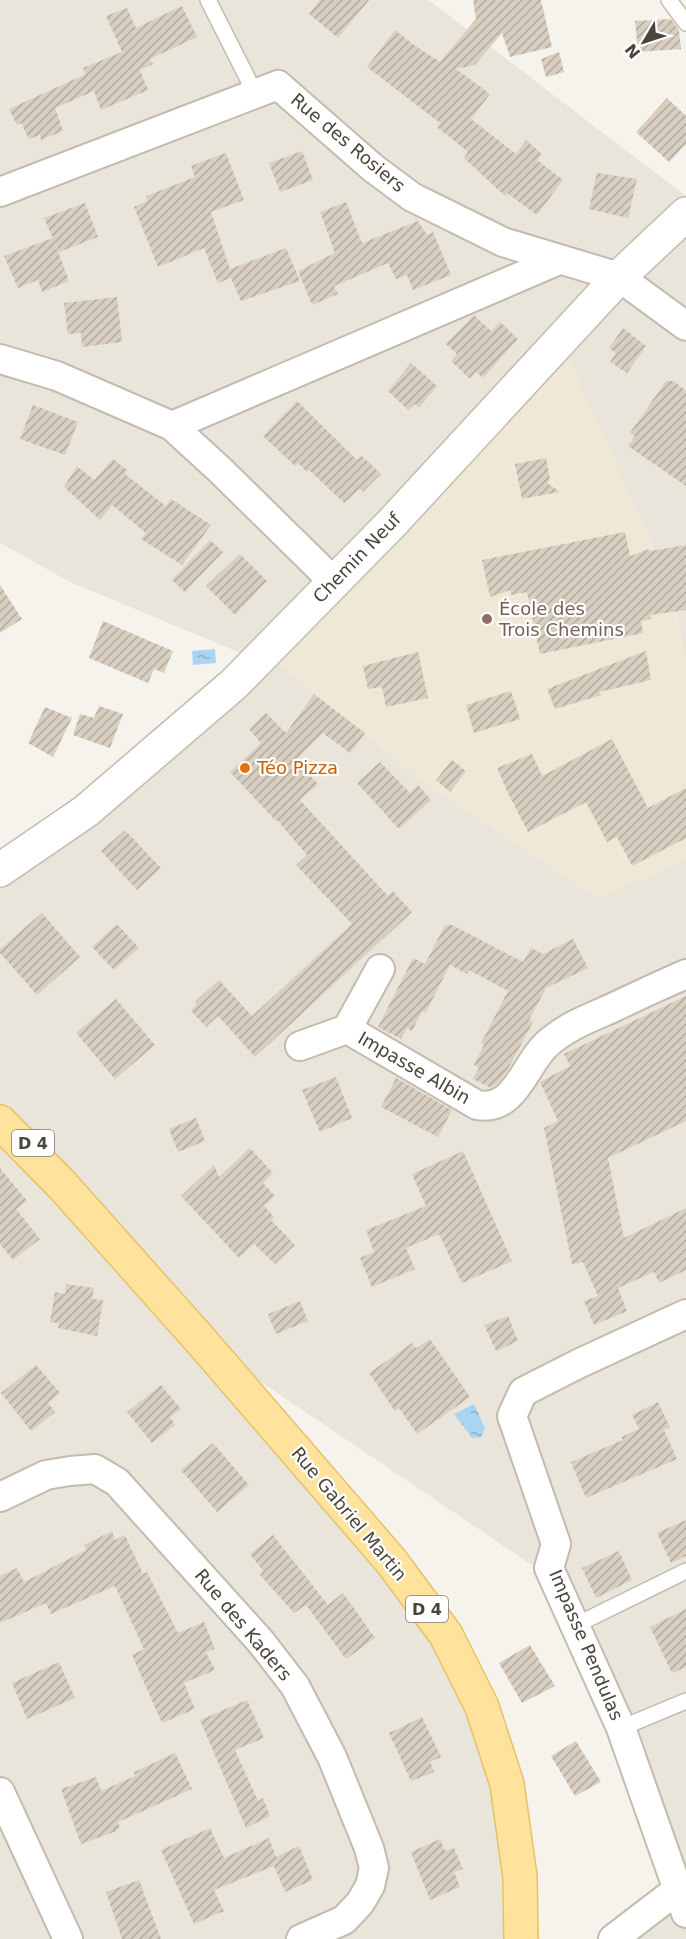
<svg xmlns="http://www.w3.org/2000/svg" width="686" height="1939" font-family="'DejaVu Sans',sans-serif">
	<defs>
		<pattern id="water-ripples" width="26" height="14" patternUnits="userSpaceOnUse" patternTransform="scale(1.5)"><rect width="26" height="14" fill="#a9d4f2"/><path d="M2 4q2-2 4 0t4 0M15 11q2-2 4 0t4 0" fill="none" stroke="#8caec5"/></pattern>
		<pattern id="building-hatch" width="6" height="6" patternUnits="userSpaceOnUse" patternTransform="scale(1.5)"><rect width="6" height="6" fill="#d8cfc1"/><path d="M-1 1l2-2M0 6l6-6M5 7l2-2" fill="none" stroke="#b1aa9e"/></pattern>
	</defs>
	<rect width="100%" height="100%" fill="#f6f3ec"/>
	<path fill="#eae5da" d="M0,0H429L686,196V664L671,586L265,652L412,773L599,898L686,858V1939H613L677,1890L545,1574L205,1344L391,1561L482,1707L521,1939H0V873L257,660L70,582L0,543Z"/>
	<path fill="#efe8d6" d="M560,340L671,586L686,664V858L599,898L412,773L265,652Z"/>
	<path fill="url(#water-ripples)" d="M215,649L216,663L193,665L192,651Z
		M474,1404L485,1428L481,1437L472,1438L454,1414Z"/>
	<path fill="url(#building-hatch)" d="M320,0H369L338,38L309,14Z
		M473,0H541L552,47L510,57L502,33L475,65L456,69L490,94L471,119L516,154L526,140L542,154L537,160L563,180L537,215L507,193L505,196L464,158L468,152L437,127L440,123L367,67L395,30L414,45L440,62L476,19Z
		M182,6L197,37L150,59L153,64L140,70L148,90L101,110L94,91L55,108L63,131L41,140L40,135L29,139L21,123L17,125L9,109L86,74L83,68L122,52L106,16L127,8L136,28Z
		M671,19L679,30L681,49L638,52L635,21Z
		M559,52L564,72L546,77L541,59Z
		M667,98L686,116V144L669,162L636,132Z
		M302,151L313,180L280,192L269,163Z
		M226,153L244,200L211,212L230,269L286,248L300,281L241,301L231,278L218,283L204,248L158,267L134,207L147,201L146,196L195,177L191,166Z
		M597,173L637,179L628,218L589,209Z
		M346,202L362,243L418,221L427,235L433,232L451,275L413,290L407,275L396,279L388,263L334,286L338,294L312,305L298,271L335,253L320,212Z
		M85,203L98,237L59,252L44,218Z
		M53,238L69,281L42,292L38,280L18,288L4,256Z
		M117,297L122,342L82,347L81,333L68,334L64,303Z
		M474,315L491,331L500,322L518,339L483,378L476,372L470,379L451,361L457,354L446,344Z
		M623,328L646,346L627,373L610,362L616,353L609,348Z
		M411,363L437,386L419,408L415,404L408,410L388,391Z
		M666,381H674L686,391V486L628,446L635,436L630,433Z
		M297,401L357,460L362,456L381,474L363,492L360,489L344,503L309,470L307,472L298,463L295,466L263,436Z
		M33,405L78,422L65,455L20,439Z
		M546,458L550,479L547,483L560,492L522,499L515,464Z
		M113,459L127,470L125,474L166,506L171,499L211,525L182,565L141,539L146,533L112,505L100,520L64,487L77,466L94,480Z
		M625,532L630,556L649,549L650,551L686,545V610L650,615L651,619L641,621L643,633L540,654L527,592L511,595L510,590L490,597L482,560Z
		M210,540L223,552L185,592L172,580Z
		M240,554L267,581L235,615L206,586Z
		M0,585L22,619L0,633Z
		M103,621L173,651L164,673L154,669L148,683L89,658Z
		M646,651L651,680L599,692L601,695L555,709L547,689Z
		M418,652L428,698L386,707L382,687L368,689L363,666Z
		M511,691L520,719L474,733L466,705Z
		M314,694L365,733L350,753L323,733L296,760L318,784L300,800L388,896L393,891L412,912L255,1057L218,1016L206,1027L191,1011L197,1004L195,1002L219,980L252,1016L352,924L296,865L307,855L277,820L276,821L230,772L261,743L249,729L266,713L286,733Z
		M99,706L123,714L110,748L73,735L80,714L94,718Z
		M45,707L72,718L53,757L28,743Z
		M612,739L648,808L686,788V838L632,866L617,837L607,842L586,802L528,832L506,789L497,768L532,754L542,776Z
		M452,760L466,771L450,792L436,780Z
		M380,762L410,793L418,785L431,800L399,829L357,783Z
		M125,830L161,868L137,890L101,851Z
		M42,913L80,957L37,995L0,953V949Z
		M117,924L139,948L114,970L92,947Z
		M445,925H452L523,962L531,948L543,954L573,939L588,968L546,988L529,1020L533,1022L507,1071L498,1083L491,1088L473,1079L479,1068L474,1065L484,1045L481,1043L508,991L469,970L467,974L450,965L426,1012L422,1011L412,1031L407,1028L401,1039L378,1027L413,958L425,964Z
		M686,996V1121L608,1158L624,1238L686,1208V1270L659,1283L654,1272L618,1288L627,1311L594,1325L584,1301L598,1296L583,1262L572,1264L544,1128L558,1121L540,1082L570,1066L564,1054Z
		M116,999L155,1045L115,1079L76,1033Z
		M336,1077L352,1118L320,1132L302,1090Z
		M396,1078L452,1110L438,1137L381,1107Z
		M196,1118L205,1141L178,1152L169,1129Z
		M250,1148L273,1173L263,1183L275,1196L264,1206L274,1217L271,1220L295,1245L275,1264L254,1244L239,1258L181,1196L214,1165L219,1177Z
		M463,1151L512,1261L462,1283L439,1234L406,1248L415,1269L372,1287L360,1258L374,1252L366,1230L426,1206L412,1174Z
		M0,1168L27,1201L16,1209L40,1239L13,1260L0,1244Z
		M66,1284L94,1288L92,1299L103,1300L97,1336L58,1328L59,1323L50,1322L55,1292L65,1294Z
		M300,1301L308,1321L276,1334L268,1314Z
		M508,1316L518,1341L496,1351L484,1325Z
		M430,1339L470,1397L417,1434L399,1408L395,1411L369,1373L412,1343L416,1348Z
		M36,1365L60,1393L48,1403L55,1412L31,1431L1,1393Z
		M161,1385L181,1409L170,1417L175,1425L152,1443L127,1412Z
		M658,1402L670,1427L664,1430L677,1459L586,1498L571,1462L623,1440L621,1437L639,1429L632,1415Z
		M213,1443L249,1485L217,1512L181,1470Z
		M686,1520V1556L671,1563L657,1533Z
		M112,1531L115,1540L125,1535L143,1574L147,1572L178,1633L204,1622L215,1649L206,1652L215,1670L184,1683L195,1709L162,1723L132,1655L144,1649L115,1586L51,1614L46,1603L0,1623V1576L17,1568L24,1582L86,1550L84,1545Z
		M273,1535L328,1605L343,1593L375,1638L346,1659L306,1605L294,1613L260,1575L263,1571L250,1554Z
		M619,1551L632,1580L596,1598L582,1568Z
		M686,1609V1667L672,1673L650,1627Z
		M530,1645L555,1686L522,1703L499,1663Z
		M59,1662L75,1698L27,1719L12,1683Z
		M247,1700L264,1738L235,1750L258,1801L263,1798L270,1816L246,1828L200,1720Z
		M422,1717L441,1757L430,1762L434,1772L411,1781L389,1733Z
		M576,1741L601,1782L575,1796L551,1756Z
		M175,1753L192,1789L118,1822L120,1828L116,1829L117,1831L81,1844L61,1789L96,1777L101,1791L135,1776L134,1772Z
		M210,1828L224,1858L269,1838L276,1857L299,1846L313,1880L285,1892L274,1866L214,1890L224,1911L194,1924L161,1850Z
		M440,1839L445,1851L454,1848L463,1869L454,1872L460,1887L430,1900L411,1852Z
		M139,1880L161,1939H122L106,1892Z"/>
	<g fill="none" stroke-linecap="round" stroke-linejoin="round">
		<defs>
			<path id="service" d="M208,0L255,93
				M669,0L686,23
				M576,1625L686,1571
				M621,1728L686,1701"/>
			<path id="minor" d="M0,192L278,85L373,168L412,197L503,242L619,277L686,326
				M0,359L57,376L172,426L220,470L334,582
				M172,426L559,260
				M347,1029L477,1105C515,1112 524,1066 546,1045C564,1028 587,1019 610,1009C635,997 661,985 686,974
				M300,1046L347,1029L380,969
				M686,1314L578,1364L523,1392L512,1416L556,1544L549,1568L621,1728L686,1913
				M0,1497L46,1475L70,1471L95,1469L117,1482L261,1642L295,1686L332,1757L369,1848L374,1868L370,1886L360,1903L344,1920L301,1939
				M0,1792L68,1939
				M613,1939L677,1890"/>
			<path id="tertiary" d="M0,870L86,811L234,684L391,524L619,277L686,214"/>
			<path id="primary" d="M0,1122L63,1186L202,1342L391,1561L446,1635L482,1707L507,1784L520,1877L521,1939"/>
		</defs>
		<use href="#service" stroke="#c2bbae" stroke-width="18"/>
		<use href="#minor" stroke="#c2bbae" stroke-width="32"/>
		<use href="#tertiary" stroke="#c2bbae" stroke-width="36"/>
		<use href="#primary" stroke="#e6c16a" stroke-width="36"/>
		<use href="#service" stroke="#fff" stroke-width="15"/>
		<use href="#minor" stroke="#fff" stroke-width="28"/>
		<use href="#tertiary" stroke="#fff" stroke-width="33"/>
		<use href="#primary" stroke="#ffe39c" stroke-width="33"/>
	</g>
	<circle fill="#8d6e63" stroke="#fff" stroke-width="2" cx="487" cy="619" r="6"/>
	<circle fill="#e8710a" stroke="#fff" stroke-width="2" cx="245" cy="768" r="6"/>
	<g text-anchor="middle" stroke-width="4.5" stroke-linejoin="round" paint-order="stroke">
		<g fill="#fff" stroke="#817c74" stroke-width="1.5">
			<rect x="12" y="1130" width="42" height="26" rx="4.5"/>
			<rect x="406" y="1596" width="42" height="26" rx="4.5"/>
		</g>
		<g font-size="16" font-weight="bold" fill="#4b4439">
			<text x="33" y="1149">D 4</text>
			<text x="427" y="1615">D 4</text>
		</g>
		<g font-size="18" fill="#4b4439" stroke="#fff">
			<text transform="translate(348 143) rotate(40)" y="6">Rue des Rosiers</text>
			<text transform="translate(357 558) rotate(-46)" y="6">Chemin Neuf</text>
			<text transform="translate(414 1068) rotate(30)" y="6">Impasse Albin</text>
			<text transform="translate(349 1514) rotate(50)" y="6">Rue Gabriel Martin</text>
			<text transform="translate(243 1625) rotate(50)" y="6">Rue des Kaders</text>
			<text transform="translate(586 1645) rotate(67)" y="6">Impasse Pendulas</text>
		</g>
		<g font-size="18" fill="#785e54" stroke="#fff" text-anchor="start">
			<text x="499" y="615">École des<tspan x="499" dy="21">Trois Chemins</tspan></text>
		</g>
		<g font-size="18" fill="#c56008" stroke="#fff" text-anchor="start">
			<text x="257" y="774">Téo Pizza</text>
		</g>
	</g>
	<g transform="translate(644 42) rotate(231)" stroke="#ffffff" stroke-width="4.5" paint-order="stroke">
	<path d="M0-4.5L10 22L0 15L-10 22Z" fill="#4b4439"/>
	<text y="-9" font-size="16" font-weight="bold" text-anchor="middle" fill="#4b4439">N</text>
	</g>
</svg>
